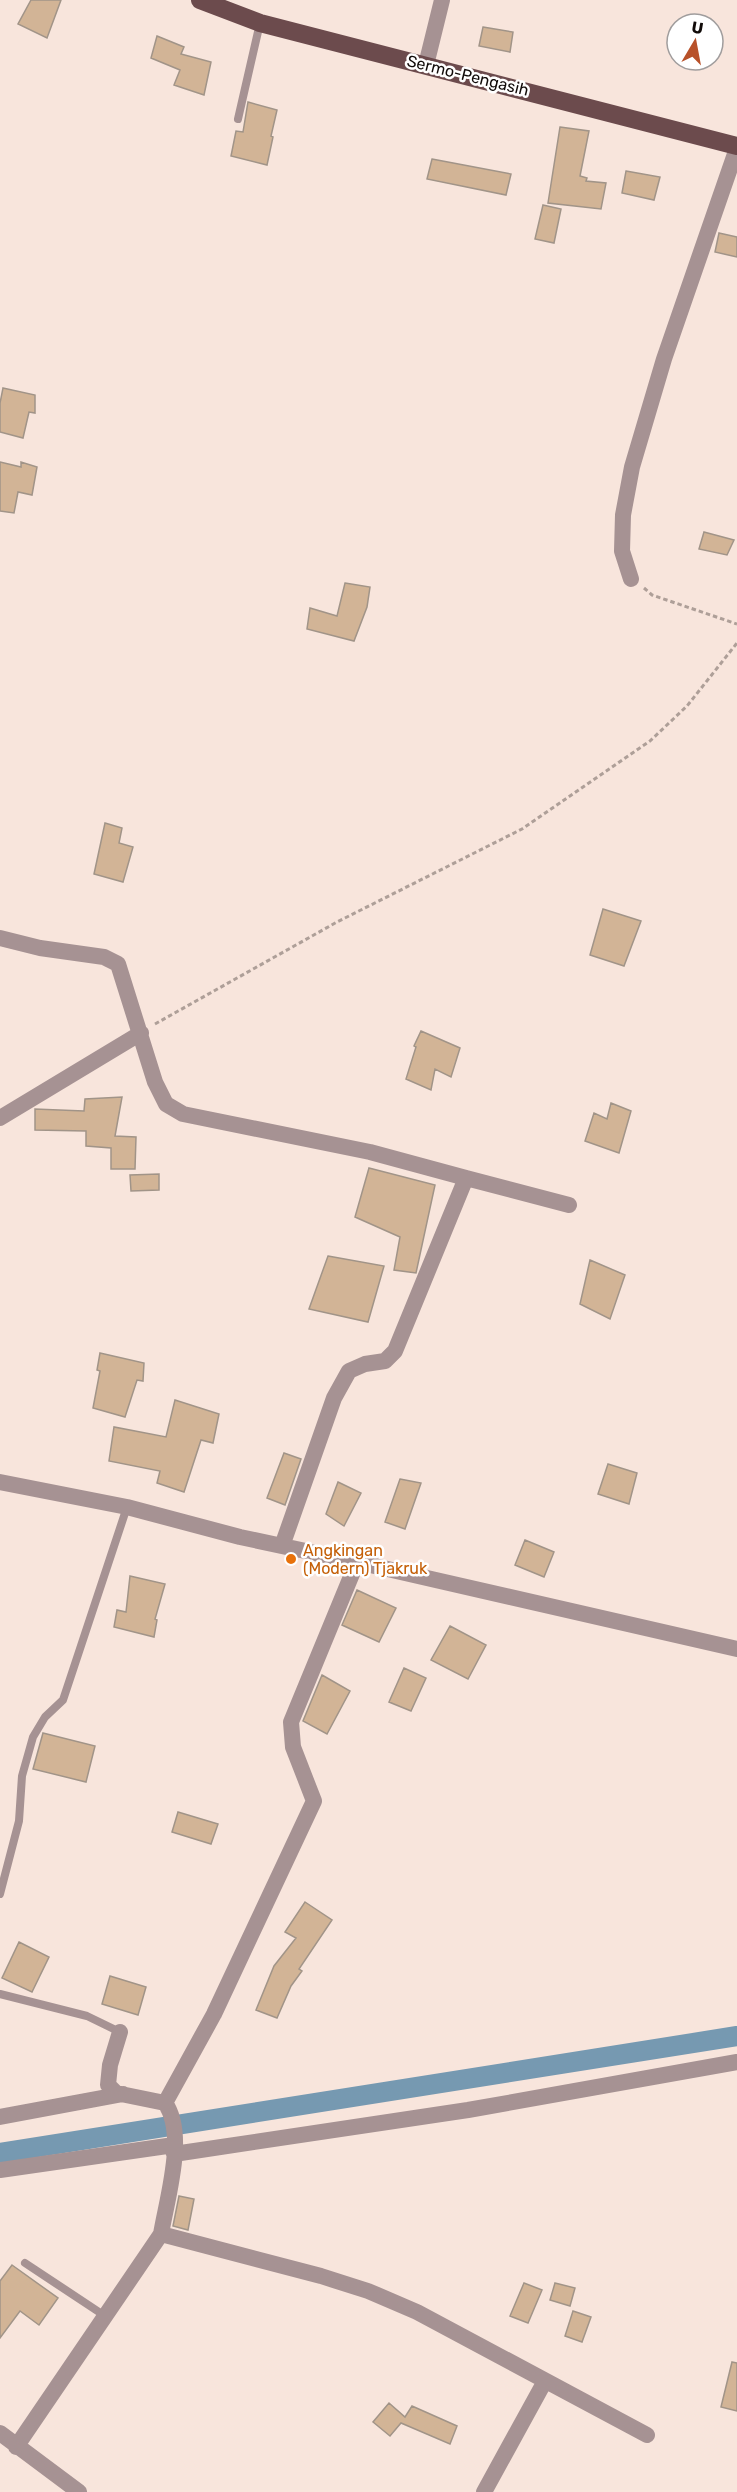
<svg xmlns="http://www.w3.org/2000/svg" width="737" height="2492" font-family="Rubik,sans-serif">
	<rect width="100%" height="100%" fill="#f8e5dc"/>
	<g fill="none" stroke-linecap="round" stroke-linejoin="round">
		<path stroke="#7699b1" stroke-width="20" d="M0,2153L737,2036"/>
	</g>
	<path fill="#d2b496" stroke="#a19488" stroke-width="1.5" d="M31,0H61L47,38L18,24Z
		M483,27L513,32L510,52L479,46Z
		M157,36L184,47L181,54L211,62L204,95L174,85L180,70L151,58Z
		M248,102L277,110L271,136L273,137L267,165L231,156L236,131L243,132Z
		M560,127L589,131L580,176L587,178L586,181L606,183L601,209L548,203Z
		M432,159L511,174L506,195L427,179Z
		M626,171L660,177L654,200L622,193Z
		M543,205L561,209L554,243L535,239Z
		M719,233L737,237V257L715,252Z
		M3,388L35,395V413L29,412L23,438L0,432V403Z
		M0,462L21,467V462L37,467L32,495L18,492L14,513L0,511Z
		M704,532L734,540L727,555L699,549Z
		M345,583L370,587L367,607L354,641L307,629L310,608L337,616Z
		M105,823L122,828L119,843L133,847L123,882L94,874Z
		M603,909L641,921L624,966L590,955Z
		M421,1031L460,1048L451,1077L435,1069L431,1090L406,1079L416,1047L414,1046Z
		M122,1097L115,1136L136,1137L135,1169H111V1148L86,1146V1131L35,1130V1109L84,1111L85,1099Z
		M611,1103L631,1111L619,1153L585,1141L594,1113L607,1119Z
		M369,1168L435,1185L416,1273L394,1270L400,1237L355,1217Z
		M159,1174V1190L131,1191L130,1175Z
		M328,1256L384,1266L368,1322L309,1309Z
		M590,1260L625,1275L610,1319L580,1304Z
		M100,1353L144,1363L143,1381L137,1380L125,1417L93,1408L100,1371L97,1370Z
		M175,1400L219,1414L213,1443L201,1440L184,1492L157,1483L160,1471L109,1461L114,1427L166,1437Z
		M284,1453L301,1459L285,1505L267,1498Z
		M608,1464L637,1473L629,1504L598,1494Z
		M400,1479L421,1483L405,1529L385,1522Z
		M338,1482L361,1493L344,1526L326,1514Z
		M525,1540L554,1552L544,1577L515,1565Z
		M130,1576L165,1584L155,1619L157,1620L154,1637L114,1627L117,1610L126,1612Z
		M357,1590L396,1608L379,1642L342,1625Z
		M450,1626L486,1645L468,1679L431,1660Z
		M404,1668L426,1678L411,1711L389,1702Z
		M322,1675L350,1691L327,1734L303,1721Z
		M43,1733L95,1746L86,1782L33,1769Z
		M178,1812L218,1824L211,1844L172,1832Z
		M305,1902L332,1920L299,1969L302,1971L291,1986L277,2018L256,2010L274,1966L296,1938L285,1932Z
		M19,1942L49,1957L32,1992L2,1978Z
		M110,1976L146,1987L138,2015L102,2004Z
		M179,2196L194,2199L188,2230L173,2226Z
		M12,2265L58,2298L39,2325L20,2311L0,2338V2281Z
		M524,2283L542,2290L528,2323L510,2316Z
		M555,2283L575,2288L570,2306L550,2300Z
		M573,2311L591,2317L582,2342L565,2336Z
		M732,2362L737,2363V2411L721,2407Z
		M389,2403L405,2417L412,2406L457,2426L450,2444L401,2423L390,2436L373,2422Z"/>
	<g fill="none" stroke-linecap="round" stroke-linejoin="round">
		<path stroke="#ae9f98" stroke-width="3" stroke-dasharray="4.5 3" stroke-linecap="butt" d="M644,588L652,595L737,624
			M155,1024L337,922L522,829L650,741L687,706L737,643"/>
		<path stroke="#a69293" stroke-width="8" d="M238,119L260,23
			M0,1894L19,1821L22,1776L33,1737L45,1717L63,1700L127,1507
			M0,1994L87,2016L120,2032
			M25,2263L105,2316"/>
		<path stroke="#a69293" stroke-width="16" d="M426,65L442,0
			M631,579L622,551L623,515L632,467L664,359L737,148
			M0,938L40,948L104,957L118,964L155,1082L166,1104L183,1114L370,1152L466,1178L395,1351L385,1361L365,1364L349,1371L334,1398L282,1546
			M0,1118L141,1033
			M466,1178L569,1205
			M0,1482L127,1507L240,1537L357,1562L737,1649
			M120,2032L110,2065L108,2085L116,2093L165,2103C187,2134 167,2198 161,2234L321,2276L368,2291L417,2312L647,2435
			M165,2103L214,2014L314,1801L293,1747L291,1722L357,1562
			M0,2117L123,2094
			M174,2154L468,2110L737,2062
			M0,2170L174,2145
			M0,2433L79,2492
			M16,2447L161,2234
			M484,2492L545,2381"/>
		<path stroke="#6c4b4d" stroke-width="18" d="M200,0L260,23L737,146"/>
	</g>
	<circle fill="#e8710a" stroke="#fff" stroke-width="2" cx="291" cy="1559" r="6"/>
	<g text-anchor="middle" stroke-width="5" stroke-linejoin="round" paint-order="stroke">
		<g font-size="16" fill="#110b09" stroke="#fff">
			<text transform="translate(468 75) rotate(14)" y="6">Sermo-Pengasih</text>
		</g>
		<g font-size="16" fill="#c56008" stroke="#fff" text-anchor="start">
			<text x="303" y="1556">Angkingan<tspan x="303" dy="18">(Modern) Tjakruk</tspan></text>
		</g>
	</g>
	<g transform="translate(695 42) rotate(10)"><circle r="28" fill="#ffffff" stroke="#a09d9d" stroke-width="1.5"/>
	<path d="M0-4.5L10 22L0 15L-10 22Z" fill="#b85129"/>
	<text y="-9" font-size="16" font-weight="bold" text-anchor="middle" fill="#110b09">U</text>
	</g>
</svg>
